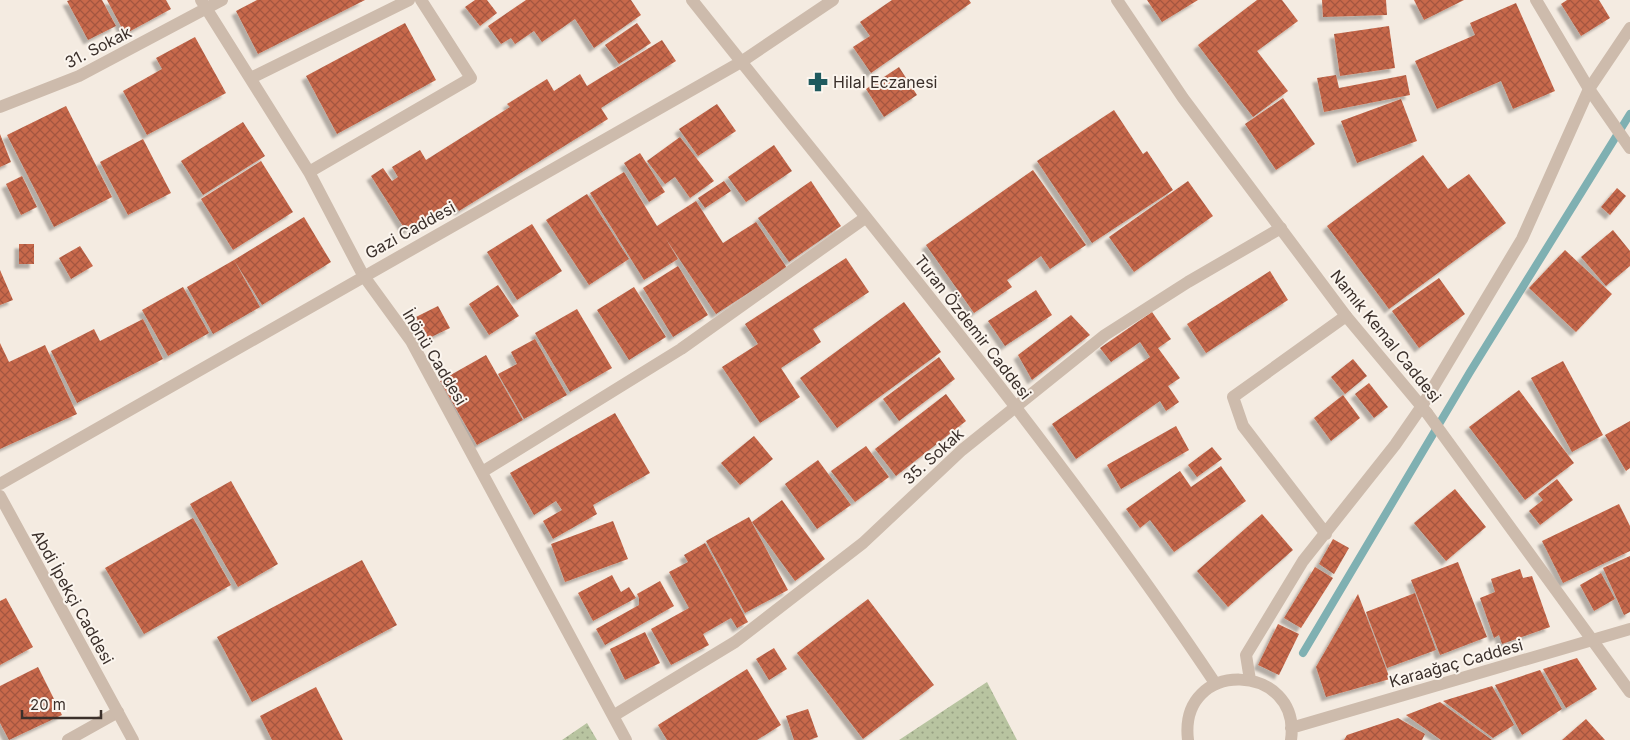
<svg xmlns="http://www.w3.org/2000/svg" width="1630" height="740" font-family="Inter,sans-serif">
	<defs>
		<pattern id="park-dots" width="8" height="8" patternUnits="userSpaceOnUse" patternTransform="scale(1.25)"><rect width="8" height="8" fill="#b8c4a0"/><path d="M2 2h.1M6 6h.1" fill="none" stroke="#97a083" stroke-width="1.8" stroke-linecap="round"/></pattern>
		<pattern id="building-cross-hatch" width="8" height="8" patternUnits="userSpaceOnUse" patternTransform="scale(1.25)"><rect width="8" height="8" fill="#c8694b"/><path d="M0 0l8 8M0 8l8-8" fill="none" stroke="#a4573f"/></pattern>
		<filter id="shadow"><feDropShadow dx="-4.5" dy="4.5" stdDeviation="1" flood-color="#0004"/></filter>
	</defs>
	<rect width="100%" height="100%" fill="#f4ebe1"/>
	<path fill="url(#park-dots)" d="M987,682L1017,740H899Z
		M587,723L597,740H562Z"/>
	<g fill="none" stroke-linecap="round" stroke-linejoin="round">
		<path stroke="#7fb0b2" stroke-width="8" d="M1303,653L1470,372L1630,114"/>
	</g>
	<path fill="url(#building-cross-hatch)" filter="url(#shadow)" d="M70,0H102L116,26L88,40L67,1Z
		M107,0H166L171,9L125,34Z
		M257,0H365L258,54L236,11Z
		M475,0H487L497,13L480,26L465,7Z
		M526,0H631L641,15L594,48L575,19L542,42L534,31L515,44L511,38L501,44L488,26Z
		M892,0H969L971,3L871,73L853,47L870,36L860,22Z
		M1147,0H1198L1162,22Z
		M1257,0H1282L1298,21L1257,51L1288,91L1253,117L1198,45Z
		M1322,0H1386L1387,15L1323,17Z
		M1414,0H1464L1424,20Z
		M1567,0H1599L1610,18L1581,36L1561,4Z
		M1516,3L1555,91L1513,109L1501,81L1437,109L1415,61L1475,35L1470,23Z
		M405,23L436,80L337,134L306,76Z
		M637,23L651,43L619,64L605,45Z
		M1389,26L1395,68L1340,76L1334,34Z
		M195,37L226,93L147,135L123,91L162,69L156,58Z
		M662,40L676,61L601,108L608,119L459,211L452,201L406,231L371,176L383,168L392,181L398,177L392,167L420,150L426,160L510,107L507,104L547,79L554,91L580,74L587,86Z
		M899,67L917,95L884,117L866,89Z
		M1336,75L1339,88L1406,75L1410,95L1324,112L1317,78Z
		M1283,98L1315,144L1276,170L1245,124Z
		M1401,99L1417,141L1357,163L1341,121Z
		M717,104L736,131L698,156L679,129Z
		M66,106L112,197L54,227L7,135Z
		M1114,110L1143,154L1147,151L1173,190L1092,243L1037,161Z
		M243,122L265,156L203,195L181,161Z
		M0,134L11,162L0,167Z
		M680,137L714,181L690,198L675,177L665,184L647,161Z
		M143,139L171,193L128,215L100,162Z
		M774,145L792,171L746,202L728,177Z
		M640,153L665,192L649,202L624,163Z
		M1423,155L1448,189L1469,174L1506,223L1389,309L1327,226Z
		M261,161L293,212L233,250L201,199Z
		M1033,170L1086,245L1050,269L1041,256L1007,280L1012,287L974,313L926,245Z
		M624,172L657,226L696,201L723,243L756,222L787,268L716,314L666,239L678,259L644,280L590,193Z
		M22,176L37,207L21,215L6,184Z
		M724,181L731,191L705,208L698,198Z
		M811,181L841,226L789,262L758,218Z
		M1188,181L1213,216L1134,272L1109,237Z
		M1617,188L1626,196L1610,215L1601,207Z
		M587,194L629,259L589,285L546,220Z
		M304,217L331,262L262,305L234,260Z
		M532,224L562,271L517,300L487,252Z
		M1613,230L1630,251V266L1606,286L1581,257Z
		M19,244H34V264H19Z
		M80,246L93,266L71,279L59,258Z
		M1565,250L1612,294L1576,332L1529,288Z
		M846,258L869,292L813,329L821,342L781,368L800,397L760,423L722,367L758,344L745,324Z
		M234,260L260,307L213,334L187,287Z
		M678,266L708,315L673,337L643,288Z
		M0,270L13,300L0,305Z
		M1270,271L1288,300L1206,353L1187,324Z
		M1439,278L1465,314L1419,348L1392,311Z
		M498,285L519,316L489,335L469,304Z
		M183,287L209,333L168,356L142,310Z
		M634,287L666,337L629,360L597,310Z
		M1036,290L1052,315L1005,346L988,321Z
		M904,302L941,352L837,428L800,378Z
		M438,306L450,328L427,339L416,317Z
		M577,309L612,368L570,392L535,333Z
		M1152,312L1171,339L1158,348L1180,378L1168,386L1179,402L1166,411L1160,401L1076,459L1052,424L1150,357L1140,342L1111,362L1100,348Z
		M1071,315L1090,335L1032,380L1018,355Z
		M143,319L163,359L77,403L51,351L94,329L100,341Z
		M535,339L567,395L524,419L498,374L517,364L511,352Z
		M0,343L9,362L45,345L77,414L0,449Z
		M486,355L523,420L477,445L440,381Z
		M939,357L955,379L899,421L883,399Z
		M1353,359L1367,376L1345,394L1331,377Z
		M1563,361L1603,435L1572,452L1531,378Z
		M1369,383L1388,407L1374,418L1355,394Z
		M1519,390L1574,463L1525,500L1469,427Z
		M946,394L966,421L896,476L875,449Z
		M1343,395L1360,418L1331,441L1314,418Z
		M615,413L650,473L593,505L597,514L553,539L543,521L562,510L556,501L534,515L510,473Z
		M1630,421V468L1626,471L1605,435Z
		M1176,426L1189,450L1121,489L1107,465Z
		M754,436L773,459L740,485L721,463Z
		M866,446L889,477L855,502L831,471Z
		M1212,447L1222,459L1197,477L1188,465Z
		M818,460L851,505L817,529L785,484Z
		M1221,466L1246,501L1174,552L1150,520L1140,528L1126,509L1180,471L1191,487Z
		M1557,479L1573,500L1540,525L1529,511L1543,500L1538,494Z
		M231,481L278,564L238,587L190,504Z
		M1455,489L1486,527L1446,561L1414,523Z
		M782,500L825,559L795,581L752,522Z
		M1619,504L1630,526V551L1563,583L1542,541Z
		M1262,514L1293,550L1228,607L1197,571Z
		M749,517L788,590L745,613L706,541Z
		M193,518L231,585L144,634L105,568Z
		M613,521L628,559L565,582L551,544Z
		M1333,539L1349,548L1334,574L1319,564Z
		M705,543L748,622L737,628L731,618L703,634L709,645L671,665L651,629L689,608L669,572L688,562L684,555Z
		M1630,556V612L1624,615L1603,568Z
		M362,560L397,625L252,702L217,637Z
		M1458,562L1487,637L1440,655L1411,580Z
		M1315,567L1333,578L1301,628L1284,618Z
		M1520,569L1523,578L1532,576L1550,627L1502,644L1499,635L1494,638L1480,598L1495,592L1491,579Z
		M1601,573L1615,599L1594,611L1580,585Z
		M612,575L621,592L629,587L636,598L593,621L578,593Z
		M660,581L674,606L605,645L596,629L639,605V598L637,594Z
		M1415,593L1436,650L1387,668L1366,612Z
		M1358,594L1390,679L1326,697L1316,667Z
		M6,598L33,647L0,665V601Z
		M868,599L934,685L863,739L797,653Z
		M1278,624L1299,634L1279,675L1258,665Z
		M645,632L660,663L625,680L610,649Z
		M774,648L787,669L769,680L756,659Z
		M1577,658L1597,689L1566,708L1543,669Z
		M38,667L62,715L9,740L0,723V686Z
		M747,669L781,725L757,740H667L658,725Z
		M1540,670L1562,709L1522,735L1495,685Z
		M1492,686L1514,725L1493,738L1443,701Z
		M316,687L343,740H272L260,716Z
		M1440,702L1448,708L1492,740H1441L1406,715Z
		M808,709L818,737L809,740H794L786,716Z
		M1398,718L1425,734L1422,740H1344L1347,735Z
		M1586,719L1605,740H1562Z"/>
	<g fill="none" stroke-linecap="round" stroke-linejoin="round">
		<path stroke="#cdbbac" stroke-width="12" d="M201,0L309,172L363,275L411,341L626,740
			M251,78L409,0
			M0,107L79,76L222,0
			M309,172L471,78L421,0
			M1427,413L1630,692
			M482,472L681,349L865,218
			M1326,534L1243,426L1233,397L1346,316
			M1250,680L1246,655L1303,561L1395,445L1422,406L1522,239L1589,89L1630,28
			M613,716L735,642L863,543L962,450L1105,335L1188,282L1281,228
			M68,740L118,712"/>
		<path stroke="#cdbbac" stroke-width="12" d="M692,0C870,224 1056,445 1215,683
			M1117,0L1183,98L1346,316L1427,413
			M1536,0L1589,89L1630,148
			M0,484L741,62L833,0
			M0,496L133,740
			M1291,728L1630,629
			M1188,740C1178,657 1302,662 1291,740"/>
	</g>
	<defs>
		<symbol id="pharmacy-bare" viewBox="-9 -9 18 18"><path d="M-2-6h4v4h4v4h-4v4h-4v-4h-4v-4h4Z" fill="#1f5a5e" stroke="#fbf5ee" stroke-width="2.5" paint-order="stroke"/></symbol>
	</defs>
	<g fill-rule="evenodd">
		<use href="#pharmacy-bare" x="804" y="68" width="28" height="28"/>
	</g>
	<g text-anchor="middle" stroke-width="4" stroke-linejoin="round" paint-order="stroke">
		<g font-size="16" fill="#3b302b" stroke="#fbf5ee">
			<text transform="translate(98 47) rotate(-27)" y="6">31. Sokak</text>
			<text transform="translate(410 230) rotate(-29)" y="6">Gazi Caddesi</text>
			<text transform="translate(973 327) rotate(52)" y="6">Turan Özdemir Caddesi</text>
			<text transform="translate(1386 336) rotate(51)" y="6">Namık Kemal Caddesi</text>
			<text transform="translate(435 357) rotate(59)" y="6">İnönü Caddesi</text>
			<text transform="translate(933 456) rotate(-42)" y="6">35. Sokak</text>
			<text transform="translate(73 597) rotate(61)" y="6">Abdi İpekçi Caddesi</text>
			<text transform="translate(1456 663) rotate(-16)" y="6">Karaağaç Caddesi</text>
		</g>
		<g font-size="16" fill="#3b302b" stroke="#fbf5ee" text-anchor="start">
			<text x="833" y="88">Hilal Eczanesi</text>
		</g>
	</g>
	<path d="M22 710v8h79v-8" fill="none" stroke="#3b302b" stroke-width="2.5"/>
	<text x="30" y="710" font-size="15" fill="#3b302b" stroke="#fbf5ee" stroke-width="4" paint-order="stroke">20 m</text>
</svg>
